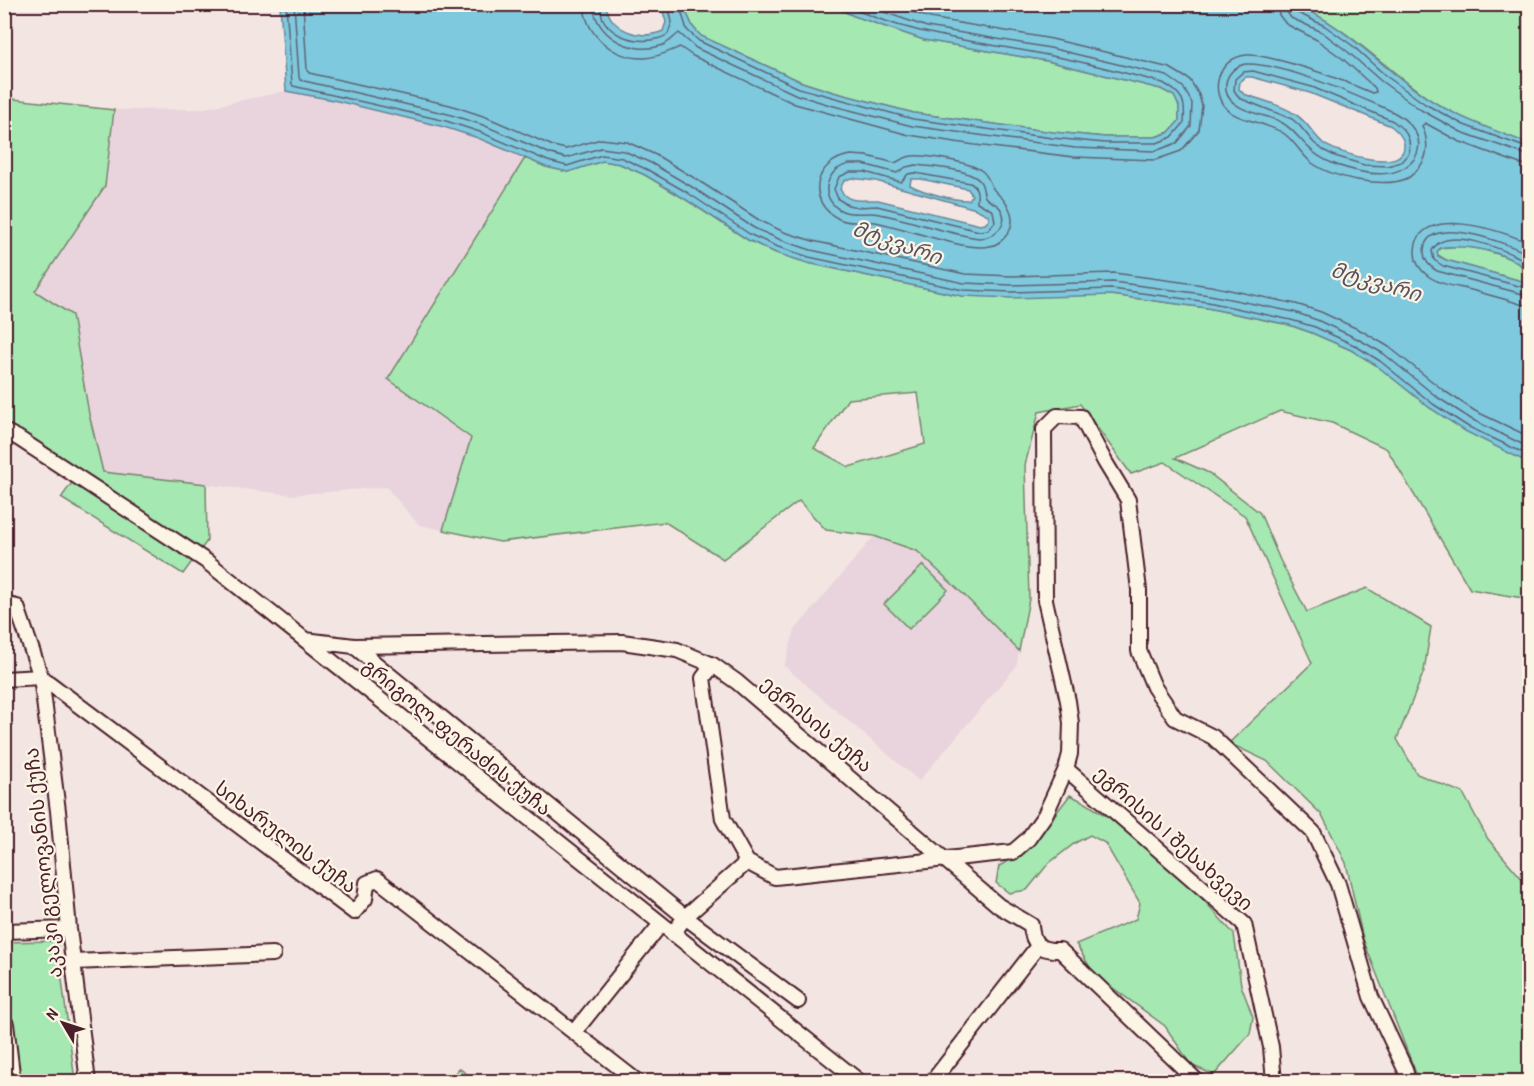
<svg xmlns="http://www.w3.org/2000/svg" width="1534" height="1086" font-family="'Patrick Hand','Noto Sans Georgian',sans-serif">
	<rect width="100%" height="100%" fill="#f3e6e2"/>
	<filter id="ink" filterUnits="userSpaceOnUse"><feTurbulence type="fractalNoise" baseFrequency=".0167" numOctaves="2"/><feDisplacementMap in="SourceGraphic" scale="12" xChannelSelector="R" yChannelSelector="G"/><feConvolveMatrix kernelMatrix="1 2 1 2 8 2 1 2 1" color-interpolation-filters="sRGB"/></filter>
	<g filter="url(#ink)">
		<path fill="#e9d4de" d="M286,91L333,100L444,127L478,138L525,158L388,379L471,438L443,530L419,525L386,487L292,495L103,472L89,414L35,291L105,186L114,110L200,109Z
			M874,536L917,551L964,595L1019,651L1016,667L919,781L784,666L795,630Z"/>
		<path fill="#a5e8b2" stroke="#78846e" stroke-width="1.5" fill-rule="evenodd" d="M683,5H830L854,16L924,40L1047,61L1161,89L1174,96L1179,106V121L1169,132L1155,137H1105L1053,132L914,113L833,92L802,82L701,36L693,27Z
			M1294,5H1529V144C1494,130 1456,119 1425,96C1381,65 1345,24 1294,5Z
			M4,98L114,110L105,186L35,291L72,315L89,414L103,472L206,484L207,541L183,574L61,498L81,470L46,447L5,426Z
			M525,158L546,167L568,172L603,161L620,164L645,175L685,199L748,240L776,253L808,263L962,296L1111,295L1207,308L1289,325L1312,333L1351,350L1376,365L1430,408L1529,463V599L1470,589L1387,449L1332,423L1280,411L1175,458L1209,473L1260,513L1280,560L1307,612L1367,588L1431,627L1424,671L1397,739L1417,774L1463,793L1488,839L1529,887V1081H1419L1363,939L1346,863L1322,815L1267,761L1229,743L1312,663L1245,516L1165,462L1131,474L1080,404L1039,412L1025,465L1029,599L1019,651L964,595L917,551L874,536L826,530L799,501L723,559L665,522L500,542L443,530L471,438L388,379ZM918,393L925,444L849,467L814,448L848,399Z
			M1462,246C1484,249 1512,255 1529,272V283L1446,260L1438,255L1437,252L1440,248Z
			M923,565L948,590L909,629L884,604Z
			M1070,795L1084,802L1156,847L1234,934L1241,985L1253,1017L1250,1034L1214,1075L1191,1065L1165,1026L1094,974L1076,944L1136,919L1140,903L1105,843L1090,835L1075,843L1048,864L1027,890L1009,893L996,883L999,866L1027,851Z
			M57,941L75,1081H5L4,942Z
			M459,1068L476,1081H449Z"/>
		<path fill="#7ec9de" stroke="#698596" stroke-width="1.5" fill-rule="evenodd" d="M1293,4C1348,25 1381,69 1429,99C1460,119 1495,130 1529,144V272C1508,251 1473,246 1445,247L1440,248L1437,252L1438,256L1446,260L1529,283V463L1465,431L1430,408L1376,365L1351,350L1312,333L1290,325L1207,308L1111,295L1012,298L962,296L808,263L776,253L748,240L685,199L645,175L620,164L603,161L568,172L546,167L478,138L444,127L333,100L286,91L280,5H606C610,30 640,41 663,31L666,22L661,5H683L693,27L701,36L802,82L833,92L914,113L1053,132L1105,137H1155L1168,133L1179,121V106L1174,96L1161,89L1047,61L924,40L854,16L830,5ZM1246,77H1252L1310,93L1391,126C1397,131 1403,136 1404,144C1407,175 1337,153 1324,144C1313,135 1308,122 1295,114C1280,104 1260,100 1244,94L1239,89L1240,82ZM851,178L876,181L976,209L988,215L989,220L985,224L980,225L878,200C863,199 848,205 840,189L844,181ZM911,179H921L968,189L972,195L969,200C955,201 923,192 910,185Z"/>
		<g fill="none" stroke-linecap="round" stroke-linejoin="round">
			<path stroke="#5f6373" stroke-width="1.5" d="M286,4L292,84L293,86L446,121L480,132L548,161L567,166L602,155L622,158L648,170L688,193L751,235L778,247L809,257L963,290L1012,292L1112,289L1208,302L1291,320L1315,327L1354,345L1380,361L1433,404L1467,426L1530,456
				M294,4L299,77L300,80L448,114L483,125L551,154L566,158L601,148L624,151L651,163L692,187L754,228L781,240L811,250L964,283L1012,285L1113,282L1210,295L1294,312L1317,320L1358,339L1384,354L1437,397L1471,419L1530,448
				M303,4L307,70L309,73L450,105L486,117L553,146L566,149L601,139L627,142L656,155L696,179L759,220L784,232L813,241L965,274L1012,276L1114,273L1211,286L1296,304L1321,312L1362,331L1389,347L1443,390L1475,411L1530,437
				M584,4C585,35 614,59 645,58C658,57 668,52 680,47L693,56L795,104L909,135L975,145L1074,157L1155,160L1181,151L1199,130L1202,106L1199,95L1190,80L1170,68L1052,39L930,18L888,4
				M593,4C595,36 631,55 660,46C669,44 673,37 679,33L696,48L797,95L830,105L912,126L1075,148L1155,151L1177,143L1191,126L1192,103L1183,87L1167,76L1050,48L927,27L861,4
				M600,4C601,9 601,15 603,19C613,40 650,47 668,34L672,22L668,4
				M679,4L687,30L699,41L799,88L913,119L1052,138L1105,143H1157L1172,137L1184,123C1186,101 1183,94 1163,83C1125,73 1086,62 1047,55C977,41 909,36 843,4
				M1277,4L1279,15L1286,24L1317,40L1343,59L1375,88L1376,92L1372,93C1342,80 1311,68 1278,60C1268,58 1258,54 1247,55C1218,57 1207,93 1229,111C1237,118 1249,120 1259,123C1268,127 1280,129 1287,136C1297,145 1302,155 1312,163C1333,178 1384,189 1408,178C1413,175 1417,170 1421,165C1429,154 1428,139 1422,126L1425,123L1458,141L1520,164L1530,165
				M1286,4L1287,12L1291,18L1322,32L1348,52L1381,81L1421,110L1461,132L1530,156
				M1294,4L1296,12L1325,26L1353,46L1386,76L1425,104L1464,125L1530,149
				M1245,64C1281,62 1352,94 1387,109C1442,133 1420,184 1362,172C1344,168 1322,162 1309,148C1298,138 1293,128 1279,121C1264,114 1230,111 1226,91C1224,78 1232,67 1245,64Z
				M1253,71L1312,87L1393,121C1405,130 1412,137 1409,153L1401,162L1388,166L1364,165L1335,156L1323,150L1314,143L1299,125L1292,119L1239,98L1234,90L1235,79L1243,72Z
				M851,155L867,156L895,163C900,160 905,157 912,156C927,155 970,162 982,171C990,177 990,188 997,193C1008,203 1018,217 1008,233C1004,239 998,245 990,246C965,252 904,227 875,222C862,220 852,225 839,219C805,202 814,160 851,155Z
				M863,164L897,173L906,167L916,165C934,167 959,168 975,177C984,182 982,189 985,197C988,201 996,203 1000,208C1011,224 994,238 979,238C951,234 925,225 897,218C889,216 879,213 870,213C856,213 842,216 832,203C820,187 831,168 849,164C854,164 859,164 863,164Z
				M850,172H865L901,182L908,174L915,173L970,183C979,188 977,194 977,202L993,211L995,222L988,230L979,231L877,206L857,207L848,205L838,199L834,189L839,177Z
				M1530,244C1506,231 1414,201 1415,253C1415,262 1420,270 1428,276C1439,284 1454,286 1467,289C1485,294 1503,298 1520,304L1530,305
				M1530,255C1512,245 1424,210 1424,252C1424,261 1430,267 1437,271L1530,296
				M1530,263C1510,252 1445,223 1432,251L1434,260L1443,266L1530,289"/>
			<defs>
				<path id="minor" d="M4,431L18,438L206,561L860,1082
					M4,604L17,607L41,677L58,811L69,929L88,1082
					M305,640L354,646L622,642L677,650L713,665L737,682L999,906L1031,925C1032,945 1041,951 1060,950L1198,1082
					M354,646L685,917L798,1001
					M713,665L703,678L723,819L747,862
					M4,679L41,677L354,912L365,899L367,883L377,879L638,1082
					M1066,769L1244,924L1271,1047L1274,1082
					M4,931L69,929
					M673,934L685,917L747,862L775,877L1013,852L1028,839L1045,815L1066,769L1070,754L1071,723L1068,701L1045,600L1044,429L1057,416L1081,417L1105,462L1128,500L1139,590V651L1154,687L1175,718L1213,737L1313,832L1338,884L1371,997L1405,1069L1408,1082
					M73,962L273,954
					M4,1024H6L13,1082
					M575,1031L661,924
					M932,1082L1038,946"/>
			</defs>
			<use href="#minor" stroke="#4a1f2b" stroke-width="18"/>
			<use href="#minor" stroke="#fcf5e5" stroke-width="14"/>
		</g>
	</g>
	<g text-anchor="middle" stroke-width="4.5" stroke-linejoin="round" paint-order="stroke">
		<g font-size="20" fill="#4a1f2b" stroke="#fcf5e5">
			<text transform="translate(817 724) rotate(40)" y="7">ეგრისის ქუჩა</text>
			<text transform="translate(457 737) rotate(39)" y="7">გრიგოლ ფერაძის ქუჩა</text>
			<text transform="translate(286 837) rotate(37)" y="7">სიხარულის ქუჩა</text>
			<text transform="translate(1174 838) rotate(42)" y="7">ეგრისის I შესახვევი</text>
			<text transform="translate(43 863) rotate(-96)" y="7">აკაკი გელოვანის ქუჩა</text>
		</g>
		<g font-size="21" font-style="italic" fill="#5a5261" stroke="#fcf5e5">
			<text transform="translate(897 243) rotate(19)" y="7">მტკვარი</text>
			<text transform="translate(1376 282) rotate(16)" y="7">მტკვარი</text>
		</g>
	</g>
	<rect width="1534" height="1086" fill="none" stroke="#fcf5e5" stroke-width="24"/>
	<rect x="12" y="12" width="1510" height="1062" fill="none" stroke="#4a1f2b" stroke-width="2" filter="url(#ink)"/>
	<g transform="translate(63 1023) rotate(309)" stroke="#fcf5e5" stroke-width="4.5" paint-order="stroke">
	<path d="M0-4.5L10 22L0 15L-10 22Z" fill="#4a1f2b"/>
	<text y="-9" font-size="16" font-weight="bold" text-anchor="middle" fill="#4a1f2b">N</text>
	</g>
</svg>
